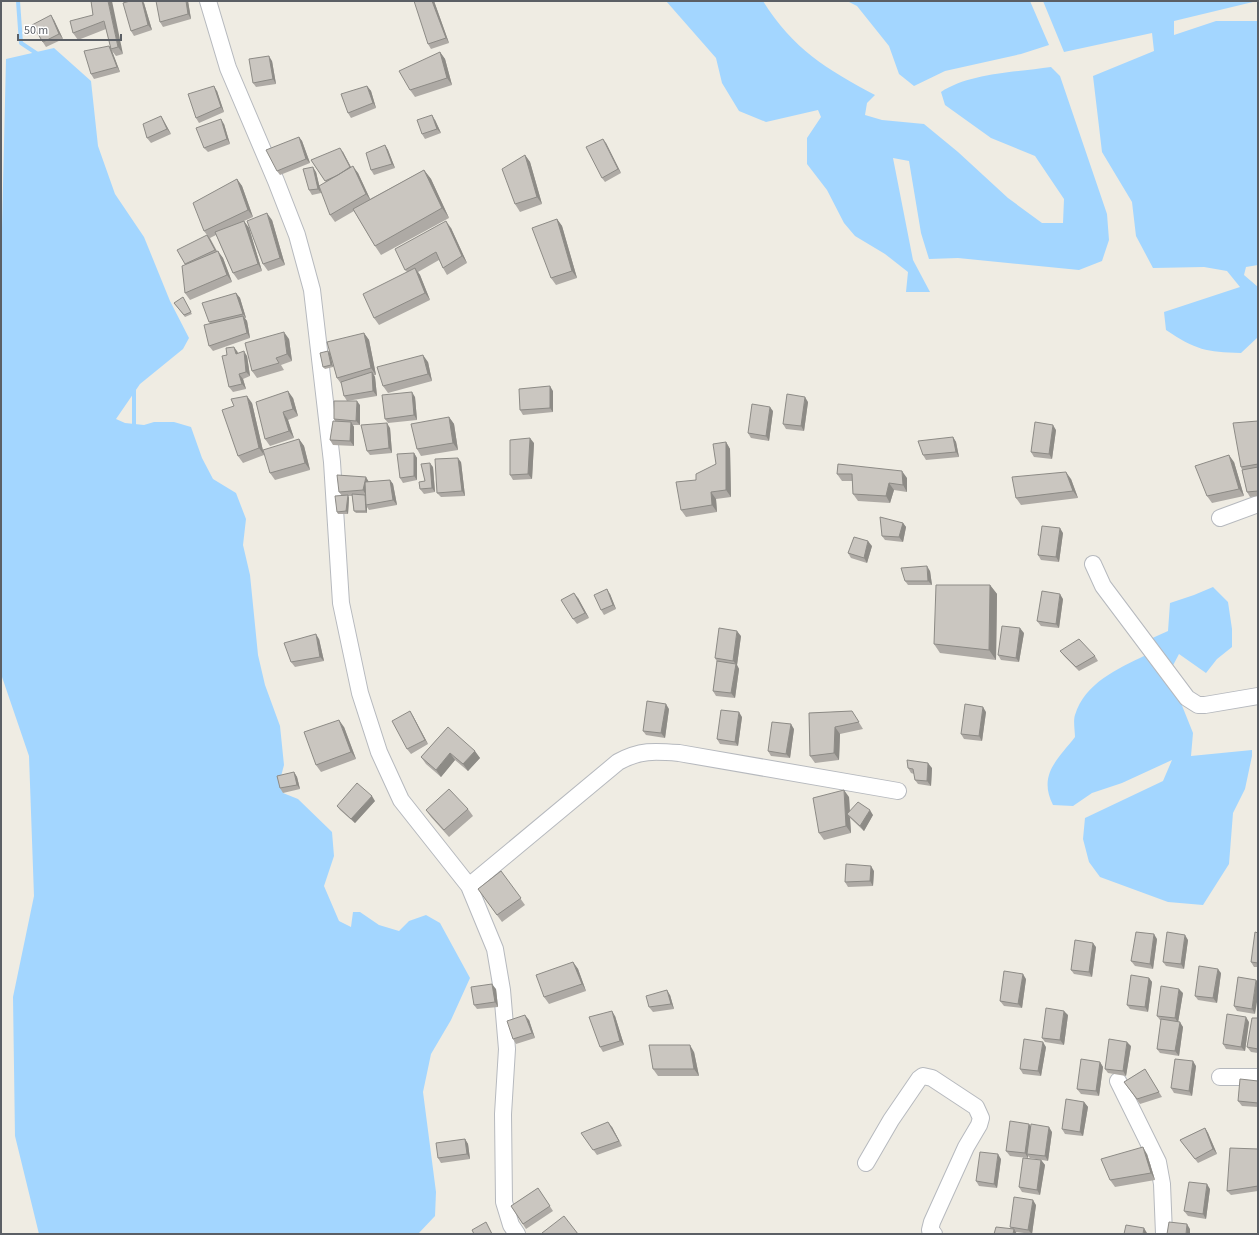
<svg xmlns="http://www.w3.org/2000/svg" width="1259" height="1235" font-family="'Source Sans 3',sans-serif">
	<rect width="100%" height="100%" fill="#efece3"/>
	<path fill="#a3d6ff" d="M666,1H763C793,49 826,69 875,95L867,103L865,115L882,120L924,124L958,152L1008,198L1042,223H1063L1064,199L1035,156L991,138L945,105L941,92C969,73 1018,72 1051,67L1060,76L1107,214L1109,240L1102,261L1079,270L958,258L929,259L921,233L909,161L893,158L913,260L930,292H906L908,272L885,254L855,236L844,223L827,190L807,164V138L821,117L818,110L766,122L739,111L722,83L716,58Z
		M847,1H1030L1049,45L1021,54L945,71L914,86L899,74L889,46L857,6Z
		M1043,1H1257L1174,21V35L1216,21H1258V265L1246,267L1244,275L1258,287V337L1241,353C1206,352 1196,350 1166,330L1164,312L1240,287L1227,271L1204,267L1153,268L1136,236L1132,202L1102,152L1093,76L1154,51L1152,33L1064,52Z
		M54,48L91,81L98,146L115,194L144,237L170,301L189,338L183,349L140,384L116,419L125,423L144,425L154,422H174L191,427L202,458L213,479L236,493L246,519L243,545L250,575L258,655L265,685L280,726L284,765L280,780L283,793L298,799L332,832L334,856L324,886L339,921L351,927L353,912H360L379,925L399,931L409,921L426,915L440,923L470,978L451,1020L431,1054L423,1092L436,1192L435,1216L418,1234H39L15,1136L13,997L34,896L29,756L1,674V270L6,59Z
		M1213,587L1228,602L1232,629V647L1217,659L1206,673L1179,654L1169,673L1193,733L1191,756L1252,750V756L1245,789L1233,813L1229,864L1203,905L1168,902L1100,877L1089,862L1083,839L1085,818L1163,781L1172,760L1122,783L1092,793L1073,806L1053,805C1038,775 1057,760 1075,737C1075,731 1073,721 1075,715C1085,683 1117,669 1146,655L1148,640L1168,631L1170,603L1194,595Z"/>
	<g fill="none" stroke-linecap="round" stroke-linejoin="round">
		<path stroke="#a3d6ff" stroke-width="4" d="M18,1L21,43L39,55
			M134,387V429"/>
		<defs>
			<path id="minor" d="M208,1L228,68L276,181L297,235L312,290L332,462L341,603L360,693L379,752L401,800L469,886L495,949L502,990L507,1049L503,1114L504,1202L511,1225L517,1234
				M1220,518L1258,504
				M1093,564L1103,586L1187,698L1198,705H1205L1258,696
				M469,886L618,762C640,750 654,751 679,753L898,791
				M1220,1077H1258
				M1118,1081L1158,1162L1162,1184L1164,1234
				M866,1163L891,1120L919,1079L923,1076L932,1078L976,1107L981,1118L979,1125L966,1147L932,1222L930,1230L934,1234"/>
		</defs>
		<use href="#minor" stroke="#b6b9be" stroke-width="18"/>
		<use href="#minor" stroke="#fff" stroke-width="16"/>
	</g>
	<path fill="#aeaaa5" d="M91,1L123,54L116,56L112,51L120,72L94,79L91,74L109,46L111,49L106,29L78,40L73,33L93,15Z
		M188,1L191,19L163,27L160,22Z
		M434,1L449,43L431,49L428,44Z
		M144,3L152,30L134,36L131,31Z
		M54,20L63,39L46,47L32,25Z
		M440,52L445,59L452,85L415,97L410,90Z
		M272,61L276,84L256,87L253,83Z
		M367,86L371,91L376,108L351,118L348,113Z
		M217,91L224,112L199,123L196,118Z
		M161,116L171,134L151,143L147,138Z
		M435,120L441,133L425,139L422,134Z
		M224,124L230,144L208,152L204,148Z
		M299,137L302,141L310,163L280,175L277,171Z
		M606,143L621,173L605,182L602,178Z
		M385,145L388,150L395,168L374,175L371,170Z
		M343,152L351,167L358,173L370,199L424,170L431,179L449,218L381,255L375,246L354,211L335,222L330,215L326,182L311,160Z
		M525,155L530,162L542,204L520,212L515,204Z
		M316,172L321,193L312,195L309,190Z
		M237,179L242,186L253,217L244,221L249,228L262,271L238,280L233,273L216,235L210,238L217,251L223,258L232,282L190,300L185,293V264L207,235L204,231Z
		M557,219L562,226L577,278L556,285L551,278Z
		M272,220L285,265L268,271L263,264Z
		M451,228L467,263L447,275L443,268L439,260L418,272L420,275L430,300L379,325L374,318L407,272L405,270Z
		M236,293L240,298L246,318H245L247,321L250,338L213,351L209,346L211,324L209,322Z
		M183,297L192,314L185,317L174,303Z
		M364,333L369,340L376,375H374L375,377L377,396L347,401L344,396L342,385L337,378L331,357L333,367L325,369L323,367L329,352Z
		M289,339L292,361L281,365L284,370L257,378L252,371Z
		M237,351L238,353L247,356L250,376L243,379L246,389L233,392L229,387Z
		M428,362L432,381L388,393L383,386Z
		M553,391V412L523,415L520,410Z
		M415,397L417,420L388,423L385,419Z
		M293,398L298,416L288,420L294,438L270,446L265,439Z
		M808,402L804,431L786,429L783,424Z
		M252,403L264,455L243,463L238,456Z
		M360,405V425H353L354,427V446L333,445L330,440L335,421L334,419Z
		M773,411L769,441L751,438L748,433Z
		M449,417L454,424L458,450L421,456L417,449Z
		M1258,421V496L1250,497L1247,492L1242,470L1241,467Z
		M390,428L392,453L370,455L367,451Z
		M1056,430L1052,459L1034,457L1031,452Z
		M953,437L956,442L959,457L926,460L923,455Z
		M299,439L304,446L310,470L275,480L270,473Z
		M726,442L730,449L731,497L716,499L717,512L686,517L681,510L696,480L716,464Z
		M534,443L532,479L513,480L510,475Z
		M414,453L417,458V480L403,483L400,478Z
		M461,462L465,496L441,497L437,493Z
		M1234,462L1244,496L1212,503L1207,496Z
		M838,464L907,478V492L894,490L890,503L858,501L853,494L852,481H842L837,474Z
		M433,467L435,492L424,494L420,489Z
		M1071,479L1078,498L1021,505L1016,498Z
		M390,480L393,484L397,505L369,510L367,507V513H356L354,511L352,496H348L349,498L348,514H338L337,512L342,496L339,492L369,482Z
		M903,523L906,527L903,542L885,540L882,536Z
		M1063,533L1059,562L1041,560L1038,555Z
		M872,546L867,563L851,558L848,553Z
		M930,571L932,585H908L905,581Z
		M990,585L997,594L996,660L940,653L934,644Z
		M610,594L616,609L604,615L601,610Z
		M578,598L589,618L577,624L573,619Z
		M1063,599L1059,628L1041,626L1037,621Z
		M1024,633L1019,662L1001,660L998,655Z
		M741,636L737,665L739,669L735,698L716,696L713,691L717,662L715,658Z
		M319,639L324,661L295,667L291,662Z
		M1060,651L1095,656L1098,661L1079,671L1064,656Z
		M669,709L665,738L646,735L643,731Z
		M410,711L413,716L428,744L411,754L407,749Z
		M852,711L863,729L840,734L839,760L815,763L810,756L809,713Z
		M986,712L982,741L964,739L961,734Z
		M742,717L738,746L720,744L717,739Z
		M344,727L356,759L321,772L316,765Z
		M448,727L480,758L468,771L455,760L441,777L426,764L421,757Z
		M794,729L790,758L771,756L768,751Z
		M908,768H932L931,786L918,784L915,780L914,774L911,773Z
		M294,772L297,777L300,789L283,793L280,788Z
		M849,797L850,811L873,815L864,831L850,818L851,833L824,840L819,833Z
		M375,801L355,823L340,810L337,806Z
		M468,809L473,816L449,837L431,817L426,810Z
		M501,871L525,905L502,922L478,889Z
		M874,871L873,886L848,887L845,882Z
		M1258,933V967H1254L1251,962Z
		M1157,939L1153,969L1135,966L1131,961Z
		M1188,940L1184,969L1166,966L1163,962Z
		M1096,947L1092,977L1074,974L1071,970Z
		M573,962L578,969L586,991L549,1004L544,997Z
		M1221,973L1217,1003L1198,1000L1195,996Z
		M1238,977L1255,1014L1237,1011L1234,1006Z
		M1149,978L1152,982L1148,1012L1130,1009L1127,1005Z
		M1026,979L1022,1008L1004,1006L1000,1001Z
		M496,989L498,1007L477,1009L474,1005Z
		M1183,993L1178,1022L1183,1027L1179,1056L1160,1053L1157,1049L1161,1020H1160L1157,1016Z
		M670,995L674,1009L653,1012L649,1007Z
		M1068,1015L1064,1045L1045,1042L1042,1038Z
		M615,1016L624,1045L603,1052L600,1047Z
		M1258,1018V1053L1251,1052L1247,1047Z
		M529,1020L535,1038L516,1044L513,1039Z
		M1249,1022L1245,1051L1226,1049L1223,1044Z
		M1131,1046L1126,1076L1108,1073L1105,1069Z
		M1046,1047L1041,1076L1023,1074L1020,1069Z
		M694,1052L699,1076H658L653,1069Z
		M1100,1062L1103,1067L1099,1096L1081,1094L1077,1089Z
		M1196,1066L1192,1096L1174,1093L1171,1088Z
		M1145,1069L1162,1097L1140,1104L1124,1082Z
		M1258,1081V1107L1242,1106L1238,1101Z
		M1084,1102L1088,1107L1083,1136L1065,1134L1062,1129Z
		M1029,1124L1030,1126L1052,1132L1048,1161L1030,1158L1028,1156V1158L1010,1156L1006,1151Z
		M612,1127L622,1146L597,1155L581,1133Z
		M1205,1128L1208,1133L1217,1154L1198,1163L1180,1140Z
		M465,1139L468,1144L470,1159L441,1163L438,1158Z
		M1258,1149V1191L1231,1195L1227,1191Z
		M1147,1154L1155,1180L1115,1187L1110,1180Z
		M1001,1159L997,1188L979,1186L976,1181Z
		M1041,1160L1045,1165L1040,1195L1022,1192L1019,1187Z
		M538,1188L553,1211L526,1229L511,1206Z
		M1210,1189L1206,1219L1188,1216L1184,1211Z
		M1036,1205L1032,1234L1015,1232L1017,1234L1010,1227Z"/>
	<path fill="#8d8b86" d="M108,1H112L123,54L118,47Z
		M142,1H143L144,3L152,30L148,25Z
		M186,1H188L191,19L188,14Z
		M432,1H434L449,43L446,38Z
		M51,15L54,20L63,39L59,34Z
		M109,46L112,51L120,72L117,67Z
		M440,52L445,59L452,85L447,78Z
		M269,56L272,61L276,84L273,79Z
		M214,86L217,91L224,112L221,107Z
		M367,86L371,91L376,108L373,103Z
		M432,115L435,120L441,133L437,129Z
		M161,116L164,121L171,134L167,129Z
		M221,119L224,124L230,144L227,139Z
		M299,137L302,141L310,163L306,159Z
		M603,139L606,143L621,173L618,169Z
		M385,145L388,150L395,168L392,164Z
		M340,148L343,152L354,173L351,168Z
		M525,155L530,162L542,204L537,197Z
		M353,166L358,173L371,201L366,194Z
		M313,167L316,172L321,193L318,189Z
		M424,170L431,179L449,218L442,208Z
		M237,179L242,186L253,217L248,210Z
		M267,213L272,220L285,265L280,258Z
		M557,219L562,226L577,278L572,271Z
		M244,221L249,228L262,271L258,264Z
		M446,221L451,228L467,263L462,256Z
		M207,235L210,239L218,254L215,250Z
		M218,251L223,258L232,282L227,275Z
		M415,268L420,275L430,300L425,293Z
		M236,293L240,298L246,318L243,314Z
		M243,316L247,321L250,338L247,333Z
		M284,332L289,339L292,361L287,354Z
		M364,333L369,340L376,375L371,368Z
		M234,347L237,351L240,359L236,354Z
		M244,351L247,356L250,376L246,372Z
		M328,351L330,353L333,367L331,365Z
		M423,355L428,362L432,381L428,374Z
		M372,372L375,377L377,396L373,391Z
		M239,374L243,379L246,389L242,384Z
		M550,386L553,391V412L550,408Z
		M288,391L293,398L298,416L293,409Z
		M412,392L415,397L417,420L414,415Z
		M247,396L252,403L264,455L259,448Z
		M805,397L808,402L804,431L801,426Z
		M357,401L360,405V425L356,421Z
		M770,407L773,411L769,441L766,436Z
		M283,412L288,420L294,438L289,431Z
		M449,417L454,424L458,450L453,443Z
		M351,422L354,427V446L350,441Z
		M387,423L390,428L392,453L389,448Z
		M1053,425L1056,430L1052,459L1049,454Z
		M953,437L956,442L959,457L956,452Z
		M530,438L534,443L532,479L528,474Z
		M299,439L304,446L310,470L305,463Z
		M726,442L730,449L731,497L726,490Z
		M414,453L417,458V480L414,476Z
		M1229,455L1234,462L1244,496L1239,489Z
		M458,458L461,462L465,496L462,491Z
		M430,463L433,467L435,492L432,488Z
		M902,471L907,478V492L903,485Z
		M1066,472L1071,479L1078,498L1073,491Z
		M366,477L369,482L366,495L363,490Z
		M390,480L393,484L397,505L393,500Z
		M889,483L894,490L890,503L886,496Z
		M711,492L716,499L717,512L712,505Z
		M348,495L349,498L348,514L346,511Z
		M365,495L366,505L367,507V513L366,511Z
		M903,523L906,527L903,542L899,537Z
		M1060,528L1063,533L1059,562L1056,557Z
		M868,541L872,546L867,563L864,558Z
		M927,566L930,571L932,585L928,581Z
		M990,585L997,594L996,660L989,650Z
		M607,589L610,594L616,609L613,605Z
		M574,593L578,598L589,618L585,613Z
		M1060,594L1063,599L1059,628L1056,624Z
		M1020,628L1024,633L1019,662L1016,658Z
		M737,631L741,636L737,665L739,669L735,698L731,693L736,664L733,661Z
		M316,634L319,639L324,661L320,657Z
		M666,704L669,709L665,738L661,733Z
		M983,707L986,712L982,741L979,736Z
		M410,711L413,716L428,744L425,740Z
		M739,712L742,717L738,746L735,742Z
		M339,720L344,727L356,759L351,752Z
		M791,724L794,729L790,758L786,754Z
		M835,727L840,734L839,760L834,753Z
		M475,751L480,758L468,771L463,764Z
		M450,753L455,760L441,777L436,770Z
		M928,763L932,768L931,786L927,781Z
		M294,772L297,777L300,789L297,785Z
		M844,790L849,797L850,816L847,814L850,818L851,833L846,826Z
		M372,796L375,801L355,823L351,819Z
		M870,810L873,815L864,831L860,826Z
		M871,866L874,871L873,886L870,881Z
		M1154,934L1157,939L1153,969L1150,964Z
		M1185,935L1188,940L1184,969L1181,964Z
		M1093,943L1096,947L1092,977L1089,972Z
		M573,962L578,969L586,991L582,984Z
		M1218,969L1221,973L1217,1003L1213,998Z
		M1023,974L1026,979L1022,1008L1018,1004Z
		M1149,978L1152,982L1148,1012L1145,1007Z
		M1256,980L1258,982V996L1255,1014L1252,1009Z
		M492,984L496,989L498,1007L495,1002Z
		M1179,989L1183,993L1178,1023L1175,1018Z
		M667,990L670,995L674,1009L671,1004Z
		M612,1011L615,1016L624,1045L620,1041Z
		M1064,1011L1068,1015L1064,1045L1060,1040Z
		M525,1015L529,1020L535,1038L532,1033Z
		M1246,1017L1249,1022L1245,1051L1241,1047Z
		M1180,1022L1183,1027L1179,1056L1175,1051Z
		M1043,1042L1046,1047L1041,1076L1038,1071Z
		M1127,1042L1131,1046L1126,1076L1123,1071Z
		M690,1045L694,1052L699,1076L694,1069Z
		M1193,1061L1196,1066L1192,1096L1189,1091Z
		M1100,1062L1103,1067L1099,1096L1096,1091Z
		M1084,1102L1088,1107L1083,1136L1080,1132Z
		M608,1122L612,1127L622,1146L619,1141Z
		M1029,1124L1032,1129L1027,1154L1028,1156V1158L1025,1153Z
		M1049,1127L1052,1132L1048,1161L1045,1156Z
		M1205,1128L1208,1133L1217,1154L1213,1149Z
		M465,1139L468,1144L470,1159L467,1154Z
		M1143,1147L1147,1154L1155,1180L1151,1173Z
		M998,1154L1001,1159L997,1188L994,1184Z
		M1041,1160L1045,1165L1040,1195L1037,1190Z
		M1207,1184L1210,1189L1206,1219L1203,1214Z
		M1033,1200L1036,1205L1032,1234L1028,1230Z
		M1187,1224L1190,1229V1234H1186Z
		M1144,1228L1147,1233V1234H1143Z
		M1014,1229L1017,1234H1013Z"/>
	<path fill="#cac6c0" stroke="#8d8b86" d="M91,1H108L118,47L111,49L104,21L73,33L70,21L93,15Z
		M130,1H142L148,25L131,31L123,3Z
		M156,1H186L188,14L160,22Z
		M414,1H432L446,38L428,44Z
		M51,15L59,34L43,42L32,25Z
		M109,46L117,67L91,74L84,51Z
		M440,52L447,78L410,90L399,71Z
		M269,56L273,79L253,83L249,59Z
		M214,86L221,107L196,118L188,94Z
		M367,86L373,103L348,113L341,94Z
		M432,115L437,129L422,134L417,120Z
		M161,116L167,129L147,138L143,124Z
		M221,119L227,139L204,148L196,128Z
		M299,137L306,159L277,171L266,150Z
		M603,139L618,169L602,178L586,147Z
		M385,145L392,164L371,170L366,153Z
		M340,148L350,167L338,175L325,181L311,160Z
		M525,155L537,197L515,204L502,169Z
		M353,166L366,194L330,215L319,186Z
		M313,167L318,189L309,190L303,169Z
		M424,170L442,208L375,246L353,209Z
		M237,179L248,210L204,231L193,203Z
		M267,213L280,258L263,264L247,221Z
		M557,219L572,271L551,278L532,228Z
		M244,221L258,264L233,273L215,232Z
		M446,221L462,256L443,268L436,252L405,270L395,249Z
		M207,235L215,250L185,264L177,250Z
		M218,251L227,275L185,293L182,266Z
		M415,268L425,293L374,318L363,294Z
		M236,293L243,314L209,322L202,303Z
		M183,297L191,312L184,315L174,303Z
		M243,316L247,333L209,346L204,325Z
		M284,332L287,354L276,358L279,363L252,371L245,343Z
		M364,333L371,368L337,378L327,342Z
		M234,347L236,354L244,351L246,372L239,374L242,384L229,387L222,356L227,355L226,348Z
		M328,351L331,365L323,367L320,353Z
		M423,355L428,374L383,386L377,367Z
		M372,372L373,391L344,396L341,382Z
		M550,386V408L520,410L519,389Z
		M288,391L293,409L283,412L289,431L265,439L256,402Z
		M412,392L414,415L385,419L382,395Z
		M787,394L805,397L801,426L783,424Z
		M247,396L259,448L238,456L222,410L234,406L231,399Z
		M334,401H357L356,421L334,419Z
		M752,404L770,407L766,436L748,433Z
		M449,417L453,443L417,449L411,424Z
		M333,421L351,422L350,441L330,440Z
		M1258,421V464L1241,467L1233,423Z
		M1035,422L1053,425L1049,454L1031,452Z
		M387,423L389,448L367,451L361,425Z
		M953,437L956,452L923,455L918,441Z
		M530,438L528,474L510,475V440Z
		M299,439L305,463L270,473L263,450Z
		M726,442V490L711,492L712,505L681,510L676,482L696,480V474L716,464L713,444Z
		M414,453V476L400,478L397,454Z
		M1229,455L1239,489L1207,496L1195,466Z
		M458,458L462,491L437,493L435,459Z
		M430,463L432,488L420,489L419,482L425,481L421,464Z
		M838,464L902,471L903,485L889,483L886,496L853,494L852,474H837Z
		M1258,467V491L1247,492L1242,470Z
		M1066,472L1073,491L1016,498L1012,477Z
		M337,475L366,477L363,490L339,492Z
		M390,480L393,500L366,505L365,482Z
		M352,494L365,495L366,511H354Z
		M348,495L346,511L337,512L335,496Z
		M880,517L903,523L899,537L882,536Z
		M1042,526L1060,528L1056,557L1038,555Z
		M854,537L868,541L864,558L848,553Z
		M927,566L928,581H905L901,568Z
		M936,585H990L989,650L934,644Z
		M607,589L613,605L601,610L594,595Z
		M1042,591L1060,594L1056,624L1037,621Z
		M574,593L585,613L573,619L561,600Z
		M1002,626L1020,628L1016,658L998,655Z
		M719,628L737,631L733,661L715,658Z
		M316,634L320,657L291,662L284,643Z
		M1079,639L1095,656L1076,667L1060,651Z
		M717,661L736,664L731,693L713,691Z
		M647,701L666,704L661,733L643,731Z
		M965,704L983,707L979,736L961,734Z
		M721,710L739,712L735,742L717,739Z
		M410,711L425,740L407,749L392,721Z
		M852,711L859,722L835,727L834,753L810,756L809,713Z
		M339,720L351,752L316,765L304,732Z
		M772,722L791,724L786,754L768,751Z
		M448,727L475,751L463,764L450,753L436,770L421,757Z
		M907,760L928,763L927,781L915,780L913,769L908,768Z
		M294,772L297,785L280,788L277,776Z
		M357,783L372,796L351,819L337,806Z
		M449,789L468,809L444,830L426,810Z
		M844,790L846,826L819,833L813,798Z
		M858,802L870,810L860,826L847,814Z
		M846,864L871,866L870,881L845,882Z
		M501,871L521,898L497,915L478,889Z
		M1136,932L1154,934L1150,964L1131,961Z
		M1167,932L1185,935L1181,964L1163,962Z
		M1255,932L1258,933V963L1251,962Z
		M1075,940L1093,943L1089,972L1071,970Z
		M573,962L582,984L544,997L536,975Z
		M1199,966L1218,969L1213,998L1195,996Z
		M1004,971L1023,974L1018,1004L1000,1001Z
		M1131,975L1149,978L1145,1007L1127,1005Z
		M1238,977L1256,980L1252,1009L1234,1006Z
		M492,984L495,1002L474,1005L471,987Z
		M1161,986L1179,989L1175,1018L1157,1016Z
		M667,990L671,1004L649,1007L646,996Z
		M1046,1008L1064,1011L1060,1040L1042,1038Z
		M612,1011L620,1041L600,1047L589,1017Z
		M1227,1014L1246,1017L1241,1047L1223,1044Z
		M525,1015L532,1033L513,1039L507,1021Z
		M1252,1018H1258V1049L1247,1047Z
		M1161,1019L1180,1022L1175,1051L1157,1049Z
		M1024,1039L1043,1042L1038,1071L1020,1069Z
		M1109,1039L1127,1042L1123,1071L1105,1069Z
		M649,1045H690L694,1069H653Z
		M1081,1059L1100,1062L1096,1091L1077,1089Z
		M1175,1059L1193,1061L1189,1091L1171,1088Z
		M1145,1069L1159,1092L1137,1099L1124,1082Z
		M1240,1079L1258,1081V1103L1238,1101Z
		M1066,1099L1084,1102L1080,1132L1062,1129Z
		M1010,1121L1029,1124L1025,1153L1006,1151Z
		M608,1122L619,1141L593,1150L581,1133Z
		M1031,1124L1049,1127L1045,1156L1027,1154Z
		M1205,1128L1213,1149L1195,1159L1180,1140Z
		M465,1139L467,1154L438,1158L436,1143Z
		M1143,1147L1151,1173L1110,1180L1101,1159Z
		M1230,1148L1258,1149V1186L1227,1191Z
		M980,1152L998,1154L994,1184L976,1181Z
		M1023,1158L1041,1160L1037,1190L1019,1187Z
		M1189,1182L1207,1184L1203,1214L1184,1211Z
		M538,1188L550,1206L523,1224L511,1206Z
		M1014,1197L1033,1200L1028,1230L1010,1227Z
		M564,1216L578,1234H543L542,1233Z
		M486,1222L492,1234H474L472,1230Z
		M1169,1222L1187,1224L1186,1234H1167Z
		M1126,1225L1144,1228L1143,1234H1124Z
		M996,1227L1014,1229L1013,1234H994Z"/>
	<rect width="1259" height="1235" fill="none" stroke="#5b5f65" stroke-width="4"/>
	<path d="M18 34v6h103v-6" fill="none" stroke="#5b5f65" stroke-width="2"/>
	<text x="24" y="34" font-size="12" fill="#5b5f65" stroke="#ffffff" stroke-width="3" paint-order="stroke">50 m</text>
</svg>
